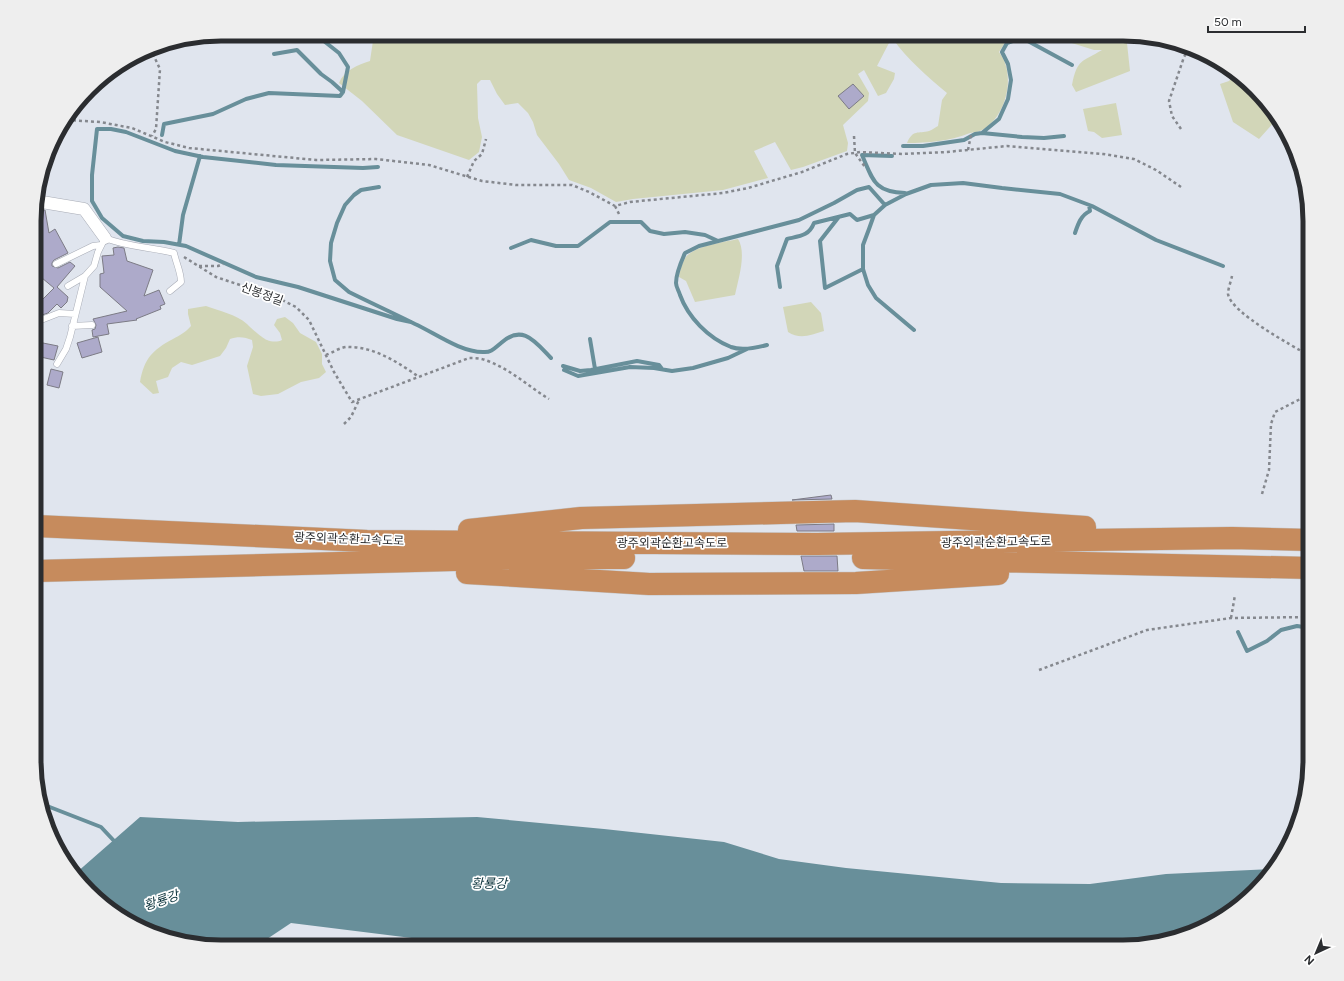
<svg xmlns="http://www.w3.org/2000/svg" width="1344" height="981" font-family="Figtree,'Noto Sans KR',sans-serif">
	<rect width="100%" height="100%" fill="#e0e5ee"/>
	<path fill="#d2d6b8" d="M221,34H237L235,39H219L202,38Z
		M374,34H1006L1004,36L1006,41L999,52C1001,55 1004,59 1005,63C1013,85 1004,118 982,130C979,132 974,132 970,133C950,141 928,143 907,143C913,129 918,134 929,131C932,130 936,127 938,126L942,100L947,93C928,77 907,59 893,39L889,43L877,66L895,73L894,79L886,93L878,96L864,70L858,74L869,93L868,101L843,125L848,143L847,151L803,167L791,170L775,142L754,151L768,178L723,190L633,199L616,202L591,188L569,180L559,164L537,135L533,122L528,113L518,103L505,105L497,94L490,80H481L477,84L478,118L482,137L479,152L469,160L397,135L362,101L339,83C344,70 358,65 370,61Z
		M1043,34H1126L1130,71L1076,92L1072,85C1077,59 1082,62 1102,50H1094Z
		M1233,76L1244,82L1276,120L1259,139L1233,122L1220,84L1229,81Z
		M1116,103L1122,135L1102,138L1094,132L1088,131L1083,109Z
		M738,239C747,253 738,280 735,295L695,302L686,281L679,277C680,270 683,258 689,254C700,245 725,242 738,239Z
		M811,302L821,313L824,331C811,335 800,340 788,332L783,307Z
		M206,306C219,311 236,314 247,324C251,328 262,338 267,340C272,342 278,342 282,340L280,333L274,325L277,319L285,317L293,323L300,333L316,342L322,354V364L326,372L319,378L301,382L278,394L261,396L253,394L247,366L253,347L252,340C245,337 238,336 230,339L226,348L220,356L192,365L181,362L172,368L168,377L156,381L159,393L153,394L140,382C144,359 152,350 173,339C180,335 186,332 191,326L188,314V309Z"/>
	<path fill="#688f9a" d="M140,817L238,822L477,817L604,829L724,842L779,859L846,868L1001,883L1090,884L1166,874L1274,869L1271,874L1206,928L1123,947H484L291,923L255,947H209L150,933L107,908L76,873Z"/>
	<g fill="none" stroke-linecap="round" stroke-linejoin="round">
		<path stroke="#688f9a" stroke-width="4" d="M315,34L339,53L348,67L343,92
			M982,133L999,119L1008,99L1011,80L1008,64L1002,52L1007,43L1018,39L1026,40L1072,65
			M162,135L164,124L213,114L246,99L269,93L340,96L343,92L332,82L321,74L297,50L274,54
			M903,146H923L964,140L975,134L982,133L1022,137L1044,138L1064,136
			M892,156L862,155C873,180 874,192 905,193
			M378,167L363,168L276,165L203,157L175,151L126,132L111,129H97L92,175V201L102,218L123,236L143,241L164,242L186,246L256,277L298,287L397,319L411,322
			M379,187L361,190L354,195L345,205L337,223L331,243L330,261L335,280L349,292C371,303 393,313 415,324C435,333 460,352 483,352C491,353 495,348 501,343C523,323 536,343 551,358
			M885,205L874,215L869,229L863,245V269L868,285L876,298L914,330
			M838,218L820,241L825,288L863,269
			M1075,233C1078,224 1081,215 1090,211L1089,205
			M179,245L183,215L200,156
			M511,248L531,240L556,246H578L610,222H641L650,231L664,234L685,232L705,235L718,241
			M780,287L777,266L787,239C800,236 809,236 814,223L850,214L857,220L874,215
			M590,339L595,369
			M767,345C756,348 742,351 731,347C708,338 688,317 680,295C679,291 676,287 676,283C676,273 681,262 685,253L699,246L799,220L834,203L857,190L869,187L885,205L906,194L931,185L963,183L1002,188L1060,194L1092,206L1156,240L1223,266
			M563,366L580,371L591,370L637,361L659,365L662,369
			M564,370L578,376L630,367L654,368L672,371L693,368L728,358L747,349
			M1238,632L1247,651L1267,641L1281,630L1297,626L1310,628
			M42,804L101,827L116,843"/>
	</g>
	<path fill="#adaaca" stroke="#7c7b85" d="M853,84L864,96L849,109L838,96Z
		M45,210L49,233L55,229L68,253L54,260L52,263V266L58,268L70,262L75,266L57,287L68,297L67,302L61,308L57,304L48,313L39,316L36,313V306L54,288L36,273V211Z
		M118,247L124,248L127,261L153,270L144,296L159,290L165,304L160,306L161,309L136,319L137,320L107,324L109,334L93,337L92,330L95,329L96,325L93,319L127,311L100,287V274L104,273L102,256L114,255L113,248Z
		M98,337L102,352L82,358L77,343Z
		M38,342L58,346L54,360L36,356Z
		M51,369L63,372L59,388L47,385Z
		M831,495L832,499L792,500Z
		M834,524V531H797L796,525Z
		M801,556H837L838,571H804Z"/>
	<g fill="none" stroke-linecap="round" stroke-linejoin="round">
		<defs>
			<path id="service" d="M56,264L93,246L101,245
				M68,286L85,276
				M36,322L59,313L75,314
				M72,326L92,325
				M57,364L66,349L70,337L85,276L94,266L98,252L105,238C127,247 151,247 174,253C176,263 181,272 181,282L170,291"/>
			<path id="minor" d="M36,201L84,209L105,238"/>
			<path id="motorway" d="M36,526L367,541L817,544L1232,538L1310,540
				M469,530L581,518L855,511L1085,527
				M863,558L1310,568
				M36,571L525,558H624
				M467,573L649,584L856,583L998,574"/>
		</defs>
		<use href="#service" stroke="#a8acb6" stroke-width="7"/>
		<use href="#minor" stroke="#a8acb6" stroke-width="13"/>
		<use href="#motorway" stroke="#c4c4c5" stroke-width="23"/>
		<path stroke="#85888e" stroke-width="2.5" stroke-dasharray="3 3" stroke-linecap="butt" d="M152,48V52L160,69L156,129L152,136
			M67,120L100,122L132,128L165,142L189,148L316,160L376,159L429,165L482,181L516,185H572L589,192L615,206L630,202L723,193L748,188L802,172L847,154L860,152L902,154L947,152L1007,146L1103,154L1134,159L1156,170L1181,187
			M1181,129L1172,116L1169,101L1184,57L1190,47
			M854,136L855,153L865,167
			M968,150L971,135
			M467,177L474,161L482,154L486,139
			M615,206L619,214
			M184,257L216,277L276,297L296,307L309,320L334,372L352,402L469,358C474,358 480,358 485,360C509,368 528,386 549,399
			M199,266H218L223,264
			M1232,276C1231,281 1228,289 1228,294C1231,313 1293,346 1310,356
			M326,355C332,353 342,346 349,347C375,347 399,363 419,377
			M344,424L351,417L359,400
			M1262,494L1269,470L1271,424L1275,412L1310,394
			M1231,618L1235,595
			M1039,670L1147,630L1231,618L1310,617"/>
		<use href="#service" stroke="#fff" stroke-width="6"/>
		<use href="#minor" stroke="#fff" stroke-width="12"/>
		<use href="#motorway" stroke="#c68b5d" stroke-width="22"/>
	</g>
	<g text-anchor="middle" stroke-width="3.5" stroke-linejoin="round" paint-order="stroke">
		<g font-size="12" fill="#2b2d30" stroke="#fff">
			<text transform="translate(262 294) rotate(20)" y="4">신봉정길</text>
			<text transform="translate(349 539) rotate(2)" y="4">광주외곽순환고속도로</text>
			<text transform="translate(996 542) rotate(-1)" y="4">광주외곽순환고속도로</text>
			<text x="672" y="547">광주외곽순환고속도로</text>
		</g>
		<g font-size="13" font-style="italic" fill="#0e353e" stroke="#fff">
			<text x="489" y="888">황룡강</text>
			<text transform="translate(161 900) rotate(-19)" y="5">황룡강</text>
		</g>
	</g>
	<path d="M0 0H1344V981H0ZM221 41H1123A180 180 0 0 1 1303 221V760A180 180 0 0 1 1123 940H221A180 180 0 0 1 41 760V221A180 180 0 0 1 221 41Z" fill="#eee" fill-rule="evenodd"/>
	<path fill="none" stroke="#2b2d30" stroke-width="5" d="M221 41H1123A180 180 0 0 1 1303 221V760A180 180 0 0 1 1123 940H221A180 180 0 0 1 41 760V221A180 180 0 0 1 221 41Z"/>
	<g transform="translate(1316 953) rotate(224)" stroke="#ffffff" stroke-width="3" paint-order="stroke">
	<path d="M0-3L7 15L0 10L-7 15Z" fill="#2b2d30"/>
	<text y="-6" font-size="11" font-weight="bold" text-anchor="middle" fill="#2b2d30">N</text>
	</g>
	<path d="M1208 26v6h97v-6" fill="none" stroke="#2b2d30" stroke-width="2"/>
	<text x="1214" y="26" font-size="12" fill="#2b2d30" stroke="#ffffff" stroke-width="3" paint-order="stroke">50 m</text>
</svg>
